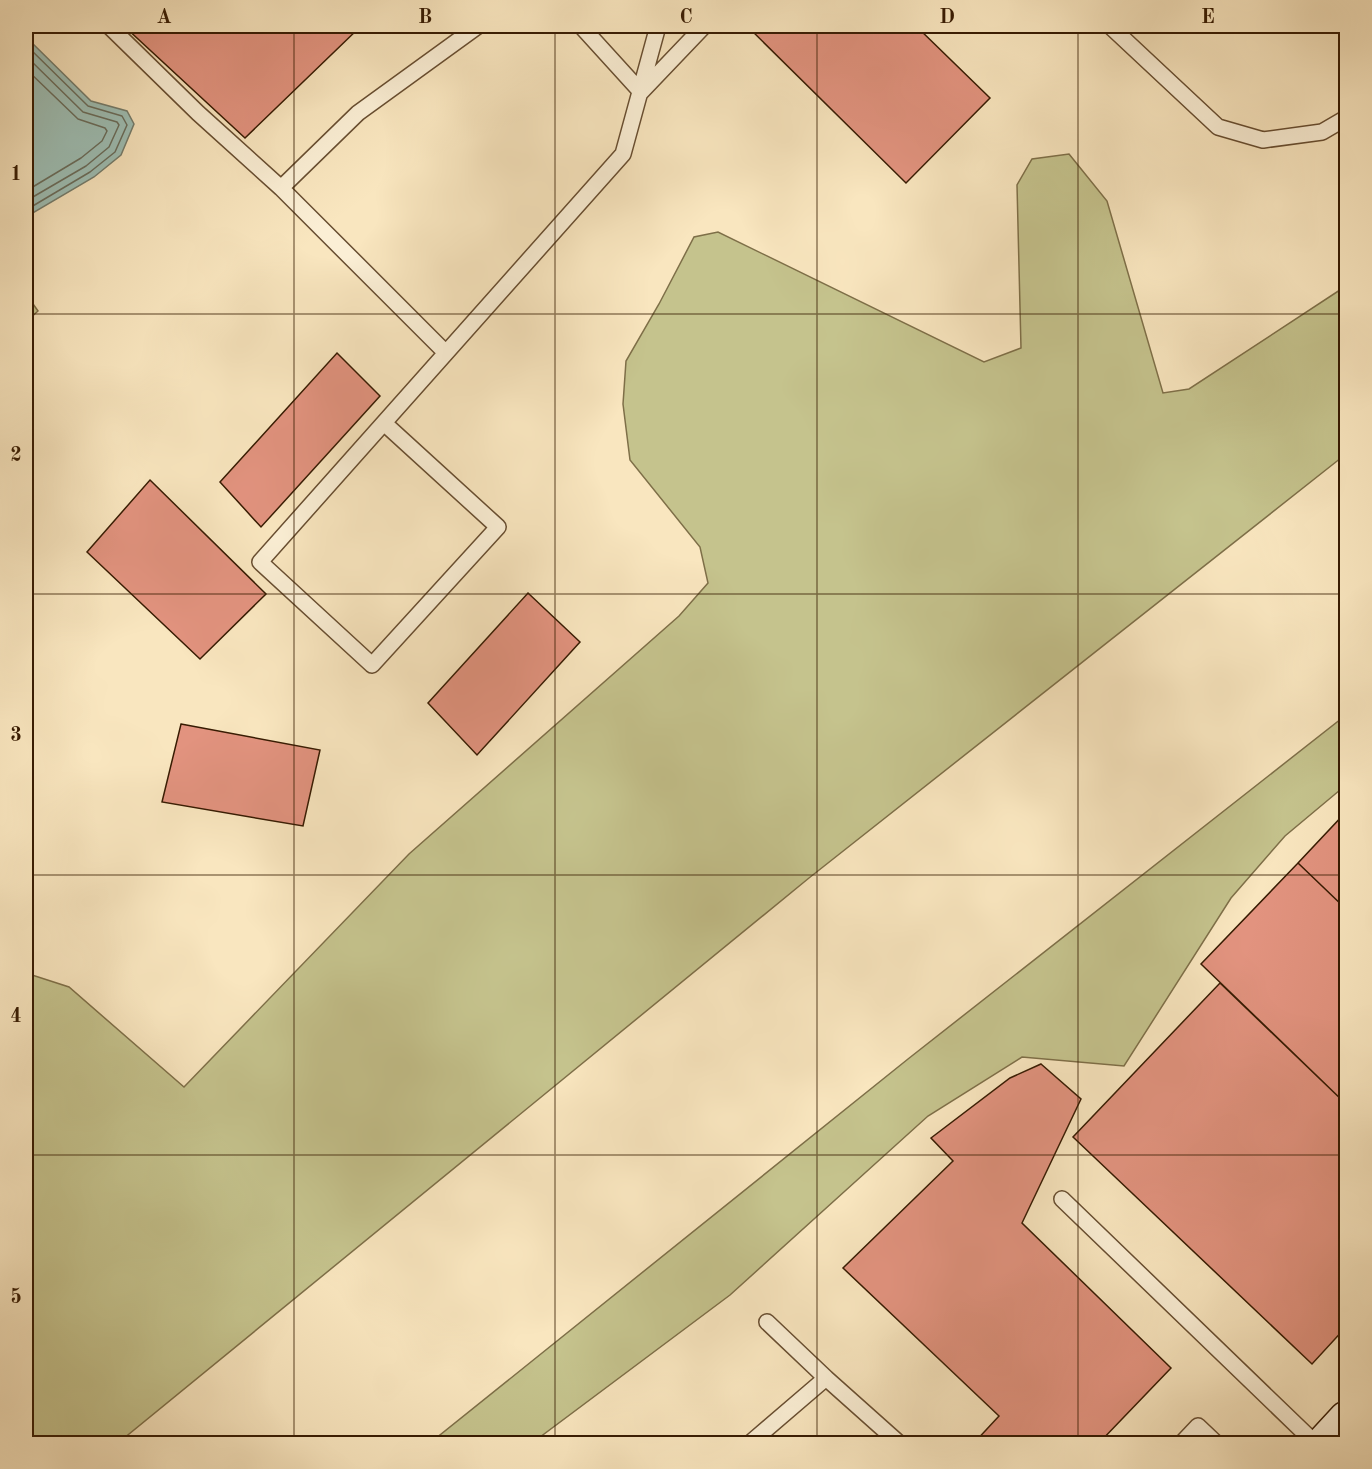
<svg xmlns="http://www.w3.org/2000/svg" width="1372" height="1469" font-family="'Old Standard TT',serif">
	<rect width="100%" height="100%" fill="#f9e6bf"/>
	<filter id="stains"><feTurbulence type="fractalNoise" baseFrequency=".00333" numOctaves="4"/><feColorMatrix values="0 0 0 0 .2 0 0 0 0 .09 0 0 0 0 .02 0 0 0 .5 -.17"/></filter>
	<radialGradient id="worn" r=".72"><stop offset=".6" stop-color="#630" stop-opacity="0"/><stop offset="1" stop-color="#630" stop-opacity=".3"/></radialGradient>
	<path fill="#c5c38d" stroke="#7e6f48" stroke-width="1.5" d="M1069,154L1107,201L1163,393L1189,389L1346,286V454L809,878L118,1443H26V973L69,987L184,1087L409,854L679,616L708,583L700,547L630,460L623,404L626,361L659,304L694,237L718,232L984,362L1021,348L1017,185L1032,159Z
		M26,294L38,311L26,322Z
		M1346,715V785L1285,836L1231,898L1124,1066L1022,1057L928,1116L730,1295L532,1443H430L908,1059Z"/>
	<path fill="#9ebfb5" stroke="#757d6d" stroke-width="1.5" d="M26,37L91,101L127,111L134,124L121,155L94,177L26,217Z"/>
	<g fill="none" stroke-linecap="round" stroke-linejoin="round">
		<path stroke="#6a6d5c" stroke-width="1.5" d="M26,45L88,106L122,116L127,125L115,152L90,172L26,210
			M26,56L83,112L117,122L119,125L109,147L86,166L26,201
			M26,69L78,119L105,128L107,131L102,141L81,158L26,191"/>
	</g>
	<path fill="#e2937f" stroke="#371b02" stroke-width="1.5" d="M124,26H361L245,138Z
		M750,26H916L990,98L906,183L748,27Z
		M337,353L380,396L261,527L220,482Z
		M150,480L266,594L200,659L87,552Z
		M528,593L580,642L477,755L428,703Z
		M181,724L320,750L303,826L162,802Z
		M1346,812V909L1298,863Z
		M1298,863L1346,909V1104L1201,964Z
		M1220,983L1346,1104V1327L1312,1364L1073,1137Z
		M1041,1064L1081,1099L1022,1223L1171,1368L1098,1444H973L999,1416L843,1268L953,1161L931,1138L1010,1078Z"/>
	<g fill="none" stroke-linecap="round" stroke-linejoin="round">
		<defs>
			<path id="lane" d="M109,26L198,113L281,188L358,113L478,26
				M581,26L641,92L704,26
				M1110,26L1218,127L1263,140L1322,132L1346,118
				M281,188L446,353
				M384,423L498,527L372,665L260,562L623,154L658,26
				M1062,1199L1316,1444
				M767,1322L826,1378
				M749,1444L826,1378L900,1444
				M1181,1444L1198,1426L1217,1444"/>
			<path id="secondary" d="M1322,1444L1346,1418"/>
		</defs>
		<use href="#lane" stroke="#684e31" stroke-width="18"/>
		<use href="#secondary" stroke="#371b02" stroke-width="36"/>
		<use href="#lane" stroke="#fbefd5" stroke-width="15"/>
		<use href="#secondary" stroke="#fbefd5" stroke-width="33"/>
	</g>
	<path fill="none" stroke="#371b02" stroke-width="1.5" stroke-opacity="0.55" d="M294,26V1444M555,26V1444M817,26V1444M1078,26V1444M26,314H1346M26,594H1346M26,875H1346M26,1155H1346"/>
	<rect width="1372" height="1469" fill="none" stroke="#f9e6bf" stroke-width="66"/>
	<rect x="33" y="33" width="1306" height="1403" fill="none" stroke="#371b02" stroke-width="2"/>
	<g font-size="20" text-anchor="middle" font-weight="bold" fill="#371b02">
		<text x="164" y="23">A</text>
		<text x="425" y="23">B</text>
		<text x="686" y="23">C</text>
		<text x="947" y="23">D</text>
		<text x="1208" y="23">E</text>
		<text x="16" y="180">1</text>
		<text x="16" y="461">2</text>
		<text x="16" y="741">3</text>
		<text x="16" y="1022">4</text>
		<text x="16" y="1303">5</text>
	</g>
	<rect width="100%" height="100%" filter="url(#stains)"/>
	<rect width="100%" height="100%" fill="url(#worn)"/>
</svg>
